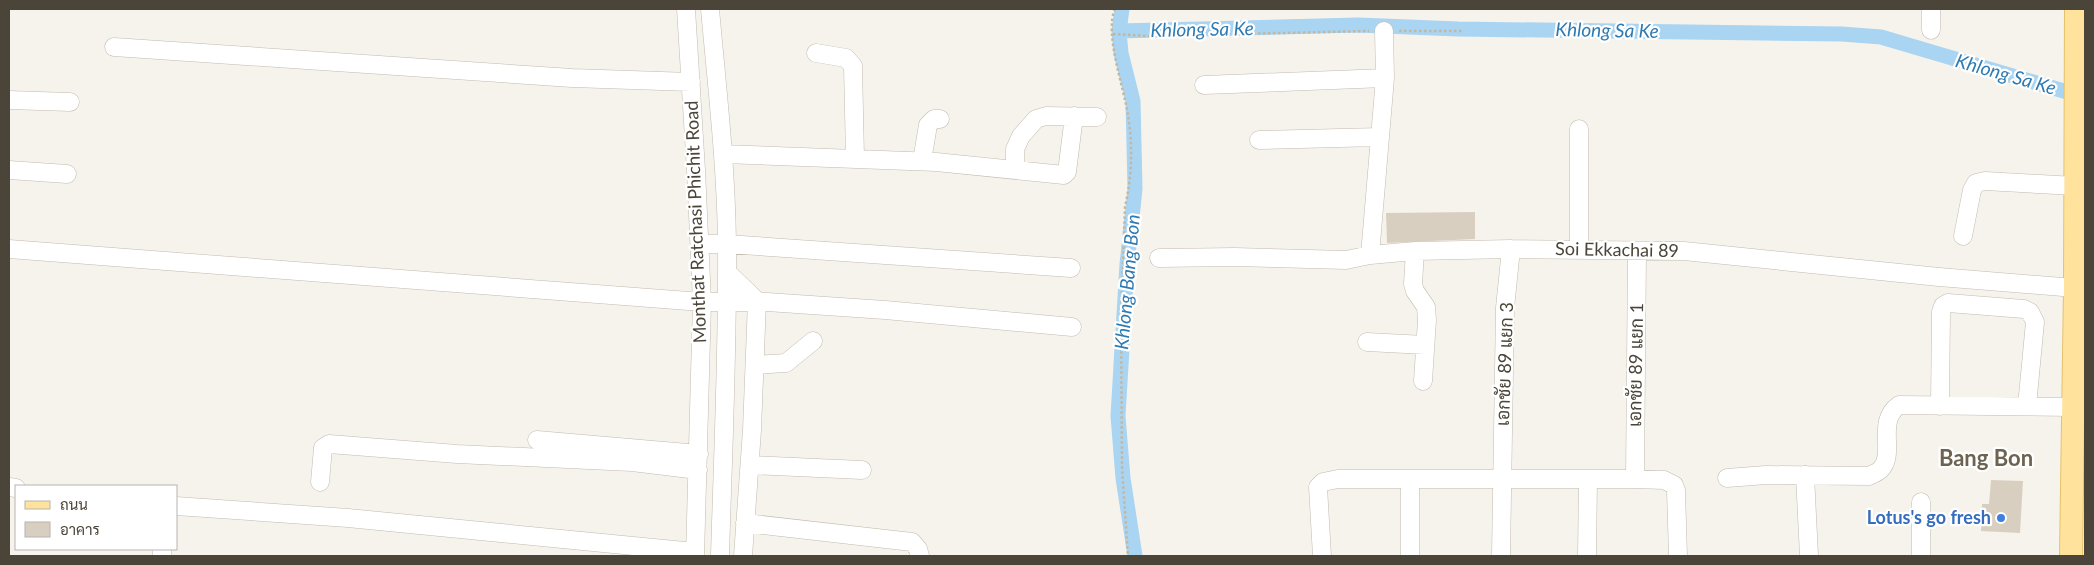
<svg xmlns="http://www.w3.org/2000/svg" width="2094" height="565" font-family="Lato,Sarabun,sans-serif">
	<rect width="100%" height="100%" fill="#f6f3ec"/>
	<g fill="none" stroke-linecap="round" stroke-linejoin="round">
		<path stroke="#a9d4f2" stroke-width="15" d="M1122,9L1119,31L1121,53L1133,101L1135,189L1127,264L1118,416L1123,478L1135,556
			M1119,31L1358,25L1458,29L1842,34L1881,37L2084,97"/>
	</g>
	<path fill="#d8cfc1" d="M1475,212V239L1387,243L1386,213Z
		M1991,480L2023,481L2020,533L1981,531L1982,504H1989Z"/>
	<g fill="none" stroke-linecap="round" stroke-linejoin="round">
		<defs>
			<path id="minor" d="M686,9L696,170L702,302L695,556
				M710,9C717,87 726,164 727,243C728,347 723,452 720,556
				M1931,9V30
				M114,47L572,78L691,82
				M816,53L846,58L853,66L855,158
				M1204,85L1385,78
				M9,100L70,102
				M1259,140L1380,137
				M723,154L936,162L1064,175L1067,172L1074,116
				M922,161L928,125L934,119H940
				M9,170L67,174
				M1015,170V149L1021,136L1036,119L1046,116L1097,117
				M1963,236L1972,190L1976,183L1985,181L2075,186
				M700,244H727L1071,268
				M9,249L702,302H767L885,310L1072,327
				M1579,250V129
				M1415,251L1413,284L1415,291L1426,307L1427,320L1423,381
				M1370,255L1385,78L1384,31
				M1159,258L1235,257L1346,260L1370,255L1415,251L1511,249L1684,251L1939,277L2075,288
				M727,272L757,301L752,430L743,556
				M1367,342L1425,345
				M756,365L786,363L813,341
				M1940,406L1941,312L1943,306L1948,303L2024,309L2030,312L2035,322L2027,406
				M537,440L699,454
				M750,465L862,470
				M1805,475L1809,556
				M1727,478L1766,475L1869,476C1872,474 1877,473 1880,470C1897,454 1875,422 1899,405L2074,407
				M1635,479L1637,251
				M320,482L323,448L329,444L457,454L632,462L698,470
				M9,487L16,488
				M176,506L348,518L695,552
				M745,523L912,542L918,549L920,556
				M162,556V549
				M1322,556L1318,487L1323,482L1338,479H1635L1664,480L1674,485L1676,490L1678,556
				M1410,556V480
				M1501,556L1505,308L1511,249
				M1587,556L1588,479
				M1921,556V502"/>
			<path id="major" d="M2071,556L2075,288L2076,9"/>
		</defs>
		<use href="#minor" stroke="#c2bbae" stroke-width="19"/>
		<use href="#major" stroke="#e6c16a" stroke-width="24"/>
		<path stroke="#c4b79f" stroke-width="2.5" stroke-dasharray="2.5 2.5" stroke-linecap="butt" d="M1115,9C1104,33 1124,88 1128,115C1133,145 1132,176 1125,207L1121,320L1122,467L1128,556
			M1399,31H1463
			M1113,34L1148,36L1369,31"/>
		<use href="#minor" stroke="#fff" stroke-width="18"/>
		<use href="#major" stroke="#ffe39c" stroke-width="22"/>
	</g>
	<circle fill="#3f7fe0" stroke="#fff" stroke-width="2" cx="2001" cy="518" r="5"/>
	<g text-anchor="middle" stroke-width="4.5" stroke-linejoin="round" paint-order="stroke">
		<g font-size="18" fill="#4b4439" stroke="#fff">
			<text transform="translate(696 222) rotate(-92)" y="6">Monthat Ratchasi Phichit Road</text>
			<text transform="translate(1617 250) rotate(1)" y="6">Soi Ekkachai 89</text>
			<text transform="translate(1505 364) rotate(-88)" y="6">เอกชัย 89 แยก 3</text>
			<text transform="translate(1636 365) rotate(-89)" y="6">เอกชัย 89 แยก 1</text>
		</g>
		<g font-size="18" font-weight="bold" fill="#366cbe" stroke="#fff" text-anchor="end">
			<text x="1991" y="524">Lotus's go fresh</text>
		</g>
		<g font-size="19" font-style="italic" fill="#2e7ab2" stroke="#fff">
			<text transform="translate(1202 29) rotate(-1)" y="7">Khlong Sa Ke</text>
			<text transform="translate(1607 30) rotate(1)" y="7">Khlong Sa Ke</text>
			<text transform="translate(2006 74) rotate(16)" y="7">Khlong Sa Ke</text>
			<text transform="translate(1127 282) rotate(-85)" y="7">Khlong Bang Bon</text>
		</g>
		<g font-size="22" font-weight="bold" fill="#6e6250" stroke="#fff">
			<text x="1986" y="466">Bang Bon</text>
		</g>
	</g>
	<rect width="2094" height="565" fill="none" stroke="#4b4439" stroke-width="20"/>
	<rect x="15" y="485" width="162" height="65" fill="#ffffff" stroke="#b7b4b0"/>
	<rect x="25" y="501" width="25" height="8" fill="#ffe39c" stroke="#b7b4b0"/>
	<text x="60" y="510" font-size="15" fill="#4b4439">ถนน</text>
	<rect x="25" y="522" width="25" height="15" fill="#d8cfc1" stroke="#b7b4b0"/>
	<text x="60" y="535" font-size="15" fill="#4b4439">อาคาร</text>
</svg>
